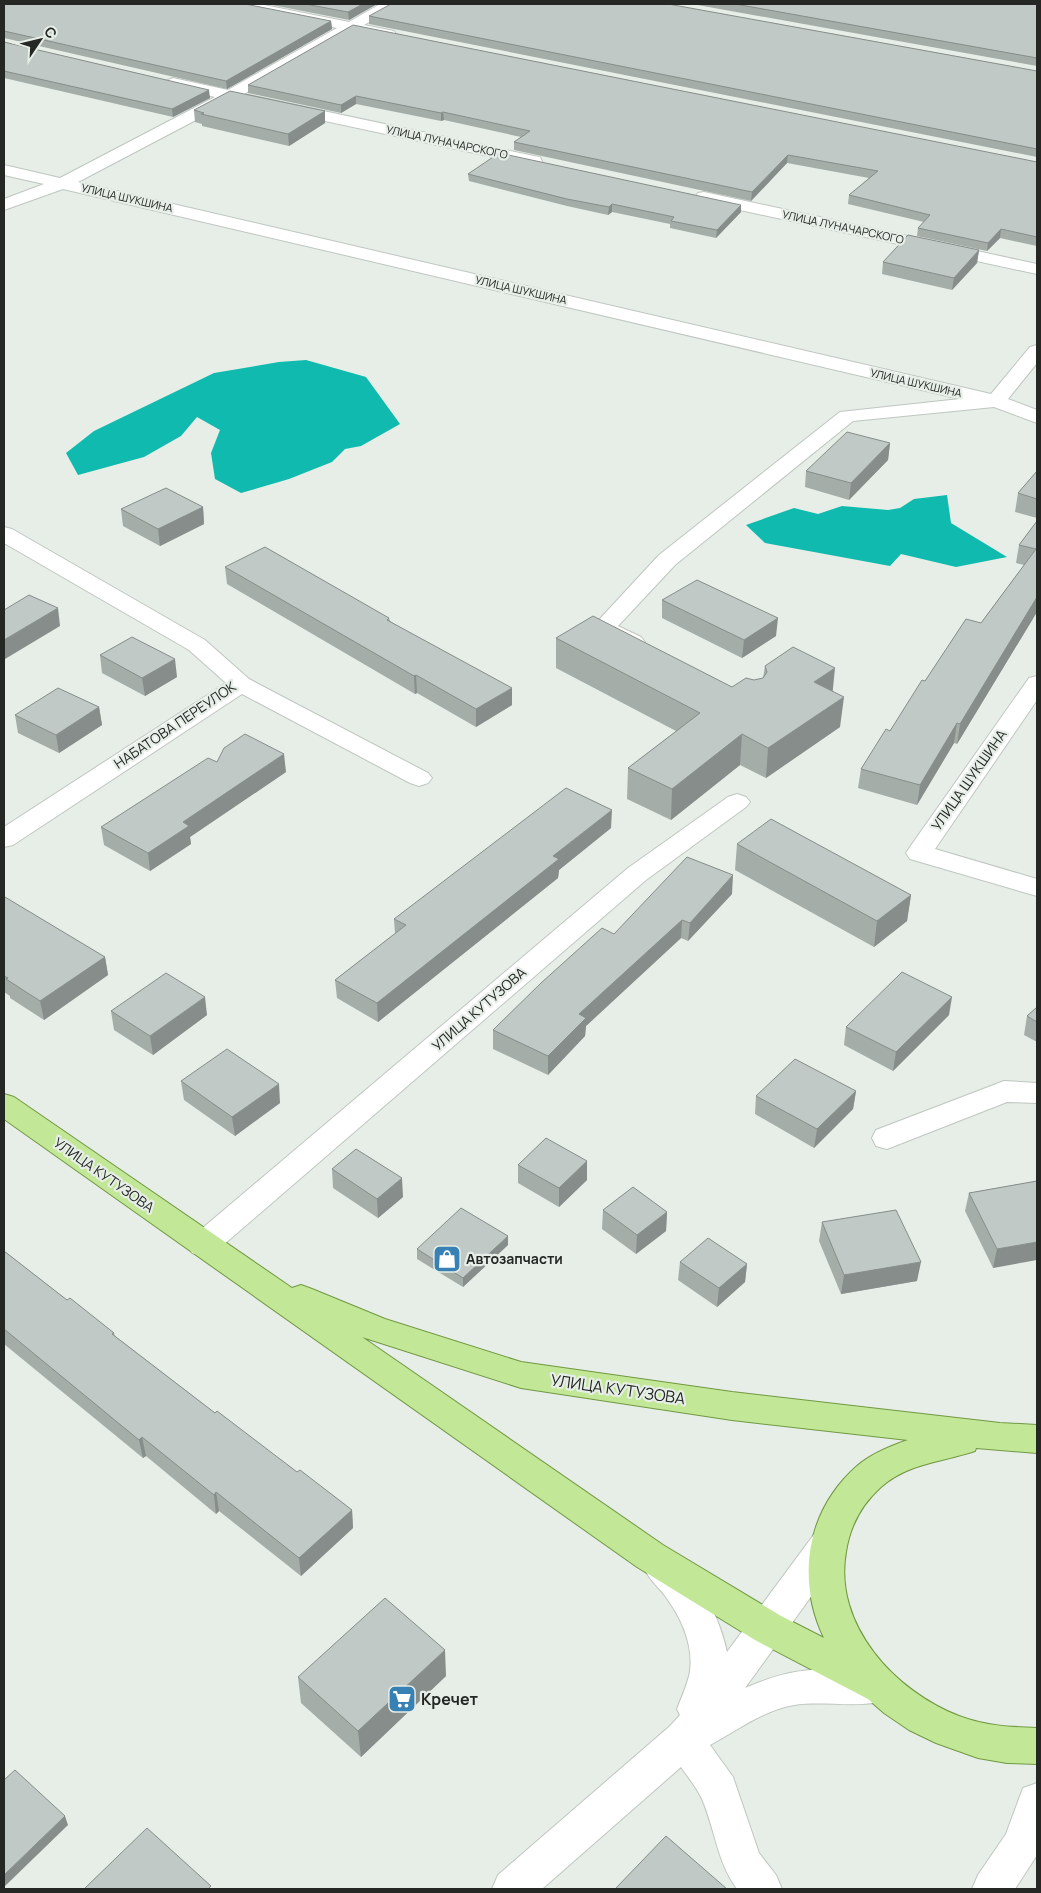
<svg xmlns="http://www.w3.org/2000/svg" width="1041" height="1893" font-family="Manrope,sans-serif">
	<rect width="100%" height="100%" fill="#e6eee7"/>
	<path fill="#10baae" d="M306,360L366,377L400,424L361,446L345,449L332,462L289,479L241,493L215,479L211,453L220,430L197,417L181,436L144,457L78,475L66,453L94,431L214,373L279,362Z
		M947,495L951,523L1007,557L956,567L901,554L890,566L765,543L746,525L794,508L818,514L842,506L888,510L900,508L914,499Z"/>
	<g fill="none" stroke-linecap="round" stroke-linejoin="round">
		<defs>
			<path id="minor" d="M232,4H259L349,22L380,4H397L395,7L364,25L394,31L396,34L394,37L389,38L353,31L244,94L534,156L540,157L542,161L540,165L534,166L232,101L78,182L991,394L1030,347L1037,345V363L1008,399L1037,410V423L994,407L853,421L675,565L618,626L641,637L645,642L641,647C638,648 636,649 633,649C624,649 597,635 592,628L596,623L659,555L840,412L960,399L63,189L4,210V199L44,184L4,175V165L60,178L215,97L168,86L165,83L168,80L173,78L228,90L337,28L239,8L234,7Z
				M704,192L1037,264V274L698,201L695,197L698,193Z
				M4,527L12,529L205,640L249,679L428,773L432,778L428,783L419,786L410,783L242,694L13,845L4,847V827L226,683L189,650L4,543Z
				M1037,676V700L935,849L1037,879V896L910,859L906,853L910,847L1029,678Z
				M737,794L746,797L750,802L746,807L646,880L214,1253L203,1257L192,1253L187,1245L192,1237L628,868L728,797Z
				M1004,1081L1037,1083V1103L1007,1102L887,1149L876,1146L872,1138L876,1130Z
				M828,1529L841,1533L846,1544L841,1555L745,1688C784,1671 809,1668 851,1669C867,1669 879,1669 893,1674L899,1686L893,1698C863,1710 826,1700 794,1705C764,1710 736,1731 710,1745L733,1777L759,1853L776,1875L782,1889H737C717,1862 715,1829 702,1799C697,1788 688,1777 681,1767L542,1889H492L498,1875L670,1726L680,1715L677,1709C681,1698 686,1688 689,1676C695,1650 683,1621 668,1600C661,1589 651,1582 645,1570L650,1559C655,1557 660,1554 665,1555C696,1561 722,1625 727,1652L815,1533Z
				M1037,1783V1855L1015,1889H972L978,1875L1006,1834L1023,1788Z"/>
			<path id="major" d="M4,1094L14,1097L292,1288L301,1285L312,1289L385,1319L521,1362L732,1392L1000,1423L1037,1425V1453L976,1448L975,1451C942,1462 908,1463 881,1487C861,1505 850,1526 846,1552C833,1625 895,1691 959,1716C985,1726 1011,1727 1037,1728V1764L1007,1763L978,1758L936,1743L909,1730L884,1713L868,1699L755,1640L637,1567L4,1119ZM362,1337L521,1388L732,1420L908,1440C890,1446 871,1454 857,1466C806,1511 796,1579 824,1638L781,1616L663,1545Z"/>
		</defs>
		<use href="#minor" stroke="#bfc6c0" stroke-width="2"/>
		<use href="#major" stroke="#719942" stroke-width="2"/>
		<use href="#minor" fill="#fff" fill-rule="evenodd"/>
		<use href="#major" fill="#c2e797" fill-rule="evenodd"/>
	</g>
	<path fill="#a5ada9" d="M4,4L331,21L332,29L227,89L4,38V39Z
		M267,4H377L349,20Z
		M692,4H1037V66Z
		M369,16L1037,71V157L369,24Z
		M4,42L210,98L173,117L4,78Z
		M248,85L1037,162V246L1000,238L987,251L917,236L918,228L924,222L848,204L849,195L869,178L787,163L751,201L514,150V142L521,137L444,120L441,121L356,104L341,113L248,93Z
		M194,110L325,111V123L289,146L202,126V124L195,122Z
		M468,174L741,212L716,238L670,228V224L612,212L608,215L567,206L469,181Z
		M979,250L977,263L952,290L882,274L883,262Z
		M890,443L888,460L849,500L805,487L806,471Z
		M1037,471V518L1015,512L1018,493Z
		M203,507L204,524L160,546L123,526L121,509Z
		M1037,521V612L957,744L954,743L917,805L858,788L861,769L890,731L925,681L981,623L1024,565L1016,563L1019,545Z
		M225,567L389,618L390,621L512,705L476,727L417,693L415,694L227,584Z
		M662,600L776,636L742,658L662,618Z
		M556,638L732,687L754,680L763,678L765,666L833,691L840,727L766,778L740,765L671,820L627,799L628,768L676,731L556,668Z
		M100,655L177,677L145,696L102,673Z
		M99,707L102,725L59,753L18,733L15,715Z
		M217,762L286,772L190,837L191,844L150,871L104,845L101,827Z
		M611,828L559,870L558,878L378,1022L337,998L335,980L395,934L394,919Z
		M737,844L911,895L907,921L874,947L735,870Z
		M732,894L688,941L681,938L586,1026L585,1036L548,1075L493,1049V1030L614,934Z
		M4,898L105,957L108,975L44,1020L10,998V996L4,992Z
		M1037,1007V1042L1024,1035L1027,1016Z
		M111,1011L207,1015L153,1055L114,1030Z
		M949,1015L893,1071L844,1045L846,1027Z
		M181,1081L280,1103L235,1136L184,1100Z
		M856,1091L853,1109L814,1148L755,1114L756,1096Z
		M587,1161V1180L559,1207L518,1183V1165Z
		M332,1169L403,1197L378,1218L333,1188Z
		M1037,1181L993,1268L965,1211L969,1193Z
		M603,1210L667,1212L666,1231L636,1254L602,1229Z
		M822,1222L917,1281L841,1294L819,1241Z
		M508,1245L463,1287L417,1259V1249Z
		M4,1251L67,1300L114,1333L115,1336L215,1413L297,1472L352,1510L353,1528L301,1576L219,1511L216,1514L146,1456L143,1458L4,1344Z
		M680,1262L747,1264L745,1282L717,1307L678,1280Z
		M446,1676L361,1757L301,1703L298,1677Z"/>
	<path fill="#868d8a" d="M363,4H377L349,20L348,12Z
		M331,21L332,29L227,89L226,81Z
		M209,90L210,98L173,117L172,109Z
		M356,96V104L341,113V105Z
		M325,111V123L289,146L288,134Z
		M443,112L444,120L441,121V113Z
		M788,155L787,163L751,201L752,192Z
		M612,204V212L608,215L609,207Z
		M741,205V212L716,238L717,230Z
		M1001,229L1000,238L987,251L988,243Z
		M979,250L977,263L952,290L954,278Z
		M890,443L888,460L849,500L851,483Z
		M203,507L204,524L160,546L158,529Z
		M1037,597V612L957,744L960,724Z
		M58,608L60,626L5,659L4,649V640Z
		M778,618L776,636L742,658L744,640Z
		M175,659L177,677L145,696L142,678Z
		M835,668L832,698L814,682Z
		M416,675L417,693L415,694L414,676Z
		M512,688V705L476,727V709Z
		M844,697L840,727L766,778L768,748Z
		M99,707L102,725L59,753L56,735Z
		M957,723L954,743L917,805L920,785Z
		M742,734L740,765L671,820L672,789Z
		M284,754L286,772L190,837L191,844L150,871L148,853L183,822Z
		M612,810L611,828L559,870L558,878L378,1022L377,1003L553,856Z
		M733,875L732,894L688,941L690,923Z
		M911,895L907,921L874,947L877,921Z
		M682,920L681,938L586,1026L585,1036L548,1075V1056L579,1014Z
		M105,957L108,975L44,1020L40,1001Z
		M205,997L207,1015L153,1055L150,1036Z
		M952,997L949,1015L893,1071L896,1052Z
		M279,1084L280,1103L235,1136L232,1117Z
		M856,1091L853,1109L814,1148L817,1129Z
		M587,1161V1180L559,1207V1188Z
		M402,1178L403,1197L378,1218L377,1199Z
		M667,1212L666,1231L636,1254L637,1235Z
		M508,1236V1245L463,1287V1278Z
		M1037,1242V1260L993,1268L997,1249Z
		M921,1262L917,1281L841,1294L844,1275Z
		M747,1264L745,1282L717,1307L719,1288Z
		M142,1437L146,1456L143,1458L139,1440Z
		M216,1492L219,1511L216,1514L214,1495Z
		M352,1510L353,1528L301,1576L299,1558Z
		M445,1650L446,1676L361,1757L358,1731Z
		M65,1816L68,1825L4,1887V1875Z"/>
	<path fill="#c0c9c5" stroke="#868d8a" d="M4,4H245L331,21L226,81L4,31Z
		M305,4H363L348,12Z
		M391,4H668L1037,71V149L369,16Z
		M735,4H1037V58Z
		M353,25L1037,162V237L1001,229L988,243L918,228L930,215L849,195L878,171L788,155L752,192L514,142L530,131L443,112L441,113L356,96L341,105L248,85Z
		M4,42L209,90L172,109L4,71Z
		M230,91L325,111L288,134L201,114L204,113L194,110Z
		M499,153L741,205L717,230L671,221L674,217L612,204L609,207L567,199L468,174Z
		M908,235L979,250L954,278L883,262Z
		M847,432L890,443L851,483L806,471Z
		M1037,471V499L1018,493Z
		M166,488L203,507L158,529L121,509Z
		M1037,521V597L960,724L957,723L920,785L861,769L886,729L890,731L922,680L925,681L966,619L981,623L1036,549L1019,545Z
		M265,547L389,618L387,620L512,688L476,709L416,675L414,676L225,567Z
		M697,580L778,618L744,640L662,600Z
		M29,595L58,608L4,640V610Z
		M593,616L732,687L746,678L754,680L763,678L767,672L765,666L793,647L835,668L814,682L844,697L768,748L742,734L672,789L628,768L700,713L556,638Z
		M132,637L175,659L142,678L100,655Z
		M58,688L99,707L56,735L15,715Z
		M245,734L284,754L183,822L189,826L148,853L101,827L208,758L217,762L224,748Z
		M566,788L612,810L553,856L559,859L377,1003L335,980L406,925L394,919Z
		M771,819L911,895L877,921L737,844Z
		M687,857L733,875L690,923L682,920L579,1014L586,1018L548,1056L493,1030L541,983L602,928L614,934Z
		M5,897L105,957L40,1001L6,979L8,978L4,976V898Z
		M902,972L952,997L896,1052L846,1027Z
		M166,973L205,997L150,1036L111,1011Z
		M1037,1007V1022L1027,1016Z
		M227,1049L279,1084L232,1117L181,1081Z
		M795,1059L856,1091L817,1129L756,1096Z
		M546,1138L587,1161L559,1188L518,1165Z
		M356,1149L402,1178L377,1199L332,1169Z
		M1037,1181V1242L997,1249L969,1193Z
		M633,1187L667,1212L637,1235L603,1210Z
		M461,1208L508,1236L463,1278L417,1249Z
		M896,1210L921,1262L844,1275L822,1222Z
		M708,1238L747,1264L719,1288L680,1262Z
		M4,1251L67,1300L70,1298L114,1333L112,1334L215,1413L217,1411L297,1472L300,1470L352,1510L299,1558L216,1492L214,1495L142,1437L139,1440L4,1329Z
		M385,1598L445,1650L358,1731L298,1677Z
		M15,1770L65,1816L4,1875V1780Z
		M147,1828L211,1886L208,1889H84Z
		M666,1836L727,1889H615Z"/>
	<defs>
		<symbol id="shop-square" viewBox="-11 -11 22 22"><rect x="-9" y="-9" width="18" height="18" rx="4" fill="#3781b4" stroke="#e6eee7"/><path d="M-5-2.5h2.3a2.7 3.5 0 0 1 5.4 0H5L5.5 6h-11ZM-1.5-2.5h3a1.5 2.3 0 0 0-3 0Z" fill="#fff"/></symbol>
		<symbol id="supermarket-square" viewBox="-11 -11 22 22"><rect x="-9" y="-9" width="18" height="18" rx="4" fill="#3781b4" stroke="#e6eee7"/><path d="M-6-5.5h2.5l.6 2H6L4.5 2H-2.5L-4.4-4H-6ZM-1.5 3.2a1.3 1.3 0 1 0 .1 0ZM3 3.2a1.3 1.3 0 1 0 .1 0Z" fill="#fff"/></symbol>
	</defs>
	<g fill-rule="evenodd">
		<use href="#shop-square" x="431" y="1243" width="32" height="32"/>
		<use href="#supermarket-square" x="386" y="1683" width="32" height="32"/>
	</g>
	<g text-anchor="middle" stroke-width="4.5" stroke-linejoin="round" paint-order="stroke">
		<g font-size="11" fill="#242724" stroke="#e6eee7">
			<text transform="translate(447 142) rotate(12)" y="4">УЛИЦА ЛУНАЧАРСКОГО</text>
			<text transform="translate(127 198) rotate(13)" y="4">УЛИЦА ШУКШИНА</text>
			<text transform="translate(843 227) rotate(12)" y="4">УЛИЦА ЛУНАЧАРСКОГО</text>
			<text transform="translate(521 290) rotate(13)" y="4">УЛИЦА ШУКШИНА</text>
			<text transform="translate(916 383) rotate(13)" y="4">УЛИЦА ШУКШИНА</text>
		</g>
		<g font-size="14" fill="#242724" stroke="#e6eee7">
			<text transform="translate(175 725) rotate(-34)" y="5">НАБАТОВА ПЕРЕУЛОК</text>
			<text transform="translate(969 780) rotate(-55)" y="5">УЛИЦА ШУКШИНА</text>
			<text transform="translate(479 1009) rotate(-41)" y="5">УЛИЦА КУТУЗОВА</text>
			<text transform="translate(104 1175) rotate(35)" y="5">УЛИЦА КУТУЗОВА</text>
		</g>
		<g font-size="14" font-weight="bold" fill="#242724" stroke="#e6eee7" text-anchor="start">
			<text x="466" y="1264">Автозапчасти</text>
		</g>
		<g font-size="16" fill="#242724" stroke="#e6eee7">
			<text transform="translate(618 1389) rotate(8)" y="6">УЛИЦА КУТУЗОВА</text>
		</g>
		<g font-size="16" font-weight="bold" fill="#242724" stroke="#e6eee7" text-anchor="start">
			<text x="421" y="1705">Кречет</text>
		</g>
	</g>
	<rect width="1041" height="1893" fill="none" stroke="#242724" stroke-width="10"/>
	<g transform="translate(40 40) rotate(55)" stroke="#e6eee7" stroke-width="4" paint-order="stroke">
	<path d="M0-4L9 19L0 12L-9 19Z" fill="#242724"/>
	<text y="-8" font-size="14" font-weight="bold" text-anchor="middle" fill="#242724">С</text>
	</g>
</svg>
